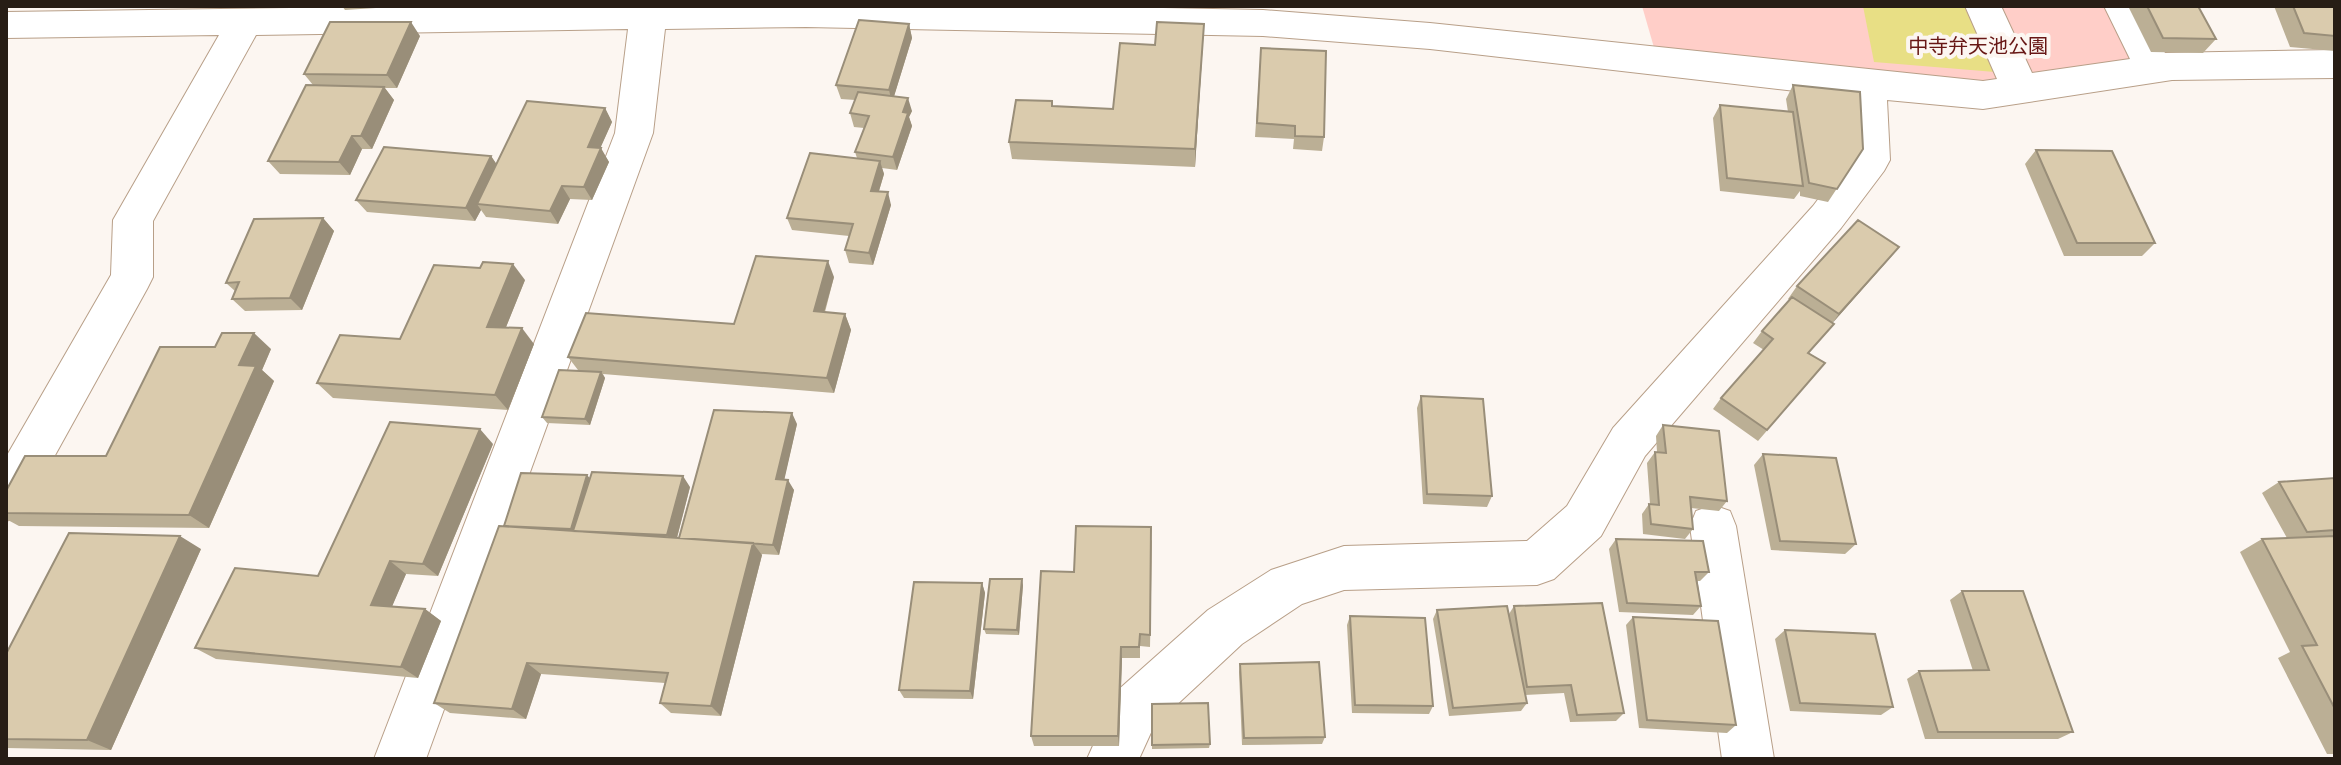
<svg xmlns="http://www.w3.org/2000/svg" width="2341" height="765" font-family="Raleway,'Noto Sans JP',sans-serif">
	<rect width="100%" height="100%" fill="#fcf6f1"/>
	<path fill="#ffcec8" d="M1642,6H2164L2192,57L1983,89L1655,51Z"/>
	<path fill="#e8df85" d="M1863,6H1964L1995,72L1874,62Z"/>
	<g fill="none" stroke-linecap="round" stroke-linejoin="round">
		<defs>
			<path id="minor" d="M438,6H1063L1263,10L1430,23L1983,81L1997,79L1965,6H2001L2032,73L2130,59L2104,6H2140L2165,53L2335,50V78L2172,80L1983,109L1887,100L1890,160L1884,171L1841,228L1645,456L1601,536L1554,579L1537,585L1344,590L1302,604L1242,644L1154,726L1139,759H1087L1118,690L1208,610L1271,570L1344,546L1527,541L1567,506L1613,428L1813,206L1850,157L1848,97L1430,49L1263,36L806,27L665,29L653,133L426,759H374L615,133L628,29L256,35L153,221V277L147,289L22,515L6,521V457L111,275L113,220L219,35L6,38V12Z
				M1713,505L1730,511L1736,526L1774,759H1722L1690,526L1696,511Z"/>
		</defs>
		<use href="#minor" stroke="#b89f88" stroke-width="2"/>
		<use href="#minor" fill="#fff" fill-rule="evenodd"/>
	</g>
	<path fill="#bbaf95" d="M342,6H407L345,10Z
		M2128,6H2198L2216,39L2203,53L2151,52Z
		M2274,6H2335V51L2290,47Z
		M909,24L912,38L894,96L912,111L909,117L912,126L897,170L882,168L884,174L879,191L891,205L873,265L849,263L845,250L849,236L792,230L787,218L857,158L855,152L864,128L854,127L850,113L855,100L841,99L836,85Z
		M1204,24L1195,167L1012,159L1009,142L1053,106L1113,109L1155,45Z
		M420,36L397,88H385L394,100L372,149H362L350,175L280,174L268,161L313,85L304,74Z
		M1261,48L1324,137L1322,151L1293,149L1294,139L1255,137Z
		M1793,85L1863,149L1828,202L1800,196V191L1794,199L1720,191L1713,118L1720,105L1788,112L1786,99Z
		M605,108L612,122L600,148L609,162L592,200L570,199L558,224L486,217L481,210L475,221L367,212L356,200L491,156L496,164Z
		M2036,150L2155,243L2142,256H2064L2025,164Z
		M323,218L334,231L302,310L245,311L232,299L235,291L226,283Z
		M1889,259L1832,323L1824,336L1809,353L1825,363L1758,441L1713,409L1721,398L1764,350L1753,343L1762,331L1790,300L1788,299L1797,286Z
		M834,277L825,312L845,314L851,330L834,393L603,374L605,378L590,425L547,423L542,417L578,370L568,357L734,324Z
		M525,280L506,327L534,344L508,410L333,398L317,383L400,339Z
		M271,349L262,370L274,381L209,528L19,526L6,519V491L106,456Z
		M1421,396L1492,496L1487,507L1423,504L1417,408Z
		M797,424L784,479L794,490L779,555L761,554L762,555L721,716L671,713L660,703L665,683L541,674L526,719L450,713L434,703L504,526L690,487L677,538H679Z
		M1663,425L1727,501L1719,511L1691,508L1693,529L1685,539L1643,534L1642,514L1649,504H1650L1647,463L1655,452H1657L1656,436Z
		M493,444L438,576L406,574L392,606L425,609L441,621L418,678L216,659L195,648L318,576Z
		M1763,454L1856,544L1845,554L1771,550L1754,465Z
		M2335,478V754H2327L2278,658L2290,652L2240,552L2262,539L2287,538L2262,493L2279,482Z
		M1616,539L1709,572L1700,581H1697L1701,606L1693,615L1619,612L1609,549Z
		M1152,540L1150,647L1140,646V658H1122L1119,746H1034L1031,736L1074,572Z
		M201,549L111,750L6,748V654Z
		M982,583L985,593L973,699L904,698L899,690Z
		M1023,585L1019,635L986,634L984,629Z
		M1962,591L2073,732L2058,739H1925L1907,679L1919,671H1973L1950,600Z
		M1514,606L1624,713L1616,721L1570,722L1564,693L1525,695L1527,703L1521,711L1449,716L1433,619L1437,610L1509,614Z
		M1350,616L1433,706L1429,714L1352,713L1347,625Z
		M1633,617L1736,725L1727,733L1639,728L1626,625Z
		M1785,630L1893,707L1881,715L1790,711L1775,639Z
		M1240,664L1325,737L1322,744L1242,745L1239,672Z
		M1152,704L1210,744L1209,748L1152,749Z"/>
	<path fill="#998e79" d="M411,22L420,36L397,88L387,75Z
		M909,24L912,38L892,103L889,90Z
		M1204,24L1203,42L1195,167V149Z
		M384,87L394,100L372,149L361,136Z
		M908,98L912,111L909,117L912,126L897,170L893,157L903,112Z
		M605,108L612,122L595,160L588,147Z
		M352,136L362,149L350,175L339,162Z
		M601,148L609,162L592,200L584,187Z
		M491,156L500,169L477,204L481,210L475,221L466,208Z
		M880,161L884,174L875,204L871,191Z
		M562,186L570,199L558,224L550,211Z
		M888,192L891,205L873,265L869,253Z
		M323,218L334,231L302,310L290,298Z
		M1899,247L1889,259L1830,326L1839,314Z
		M828,261L834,277L820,327L814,311Z
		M513,264L525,280L500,342L487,327Z
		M845,314L851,330L834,393L827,378Z
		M522,328L534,344L508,410L495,395Z
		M254,333L271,349L262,370L274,381L209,528L189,515L239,365Z
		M601,372L605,378L590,425L585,419Z
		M792,413L797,424L782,490L776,479Z
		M480,429L493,444L438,576L423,564Z
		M587,475L596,485L580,539L571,529Z
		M683,476L690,487L675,545L667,535Z
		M788,480L794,490L779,555L773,545Z
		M180,536L201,549L111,750L87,740Z
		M753,543L762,555L721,716L711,706Z
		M390,561L406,574L388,616L371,605Z
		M1022,579L1023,585L1019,635L1017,630Z
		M982,583L985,593L973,699L970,691Z
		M425,609L441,621L418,678L401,667Z
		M1121,647L1122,658L1119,746L1118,736Z
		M527,663L541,674L526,719L512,709Z"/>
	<path fill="#dacbad" stroke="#998e79" stroke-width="2" d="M2147,6H2198L2216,39L2163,38Z
		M2293,6H2335V36L2304,33Z
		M859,20L909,24L889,90L836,85Z
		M330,22H411L387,75L304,74Z
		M1157,22L1204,24L1195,149L1009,142L1016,100L1052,101V106L1113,109L1120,43L1155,45Z
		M1261,48L1326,51L1324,137L1295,136V126L1257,123Z
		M306,85L384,87L361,136H352L339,162L268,161Z
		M1793,85L1860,92L1863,149L1837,189L1809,183Z
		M858,92L908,98L903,112L908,113L893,157L855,152L869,116L850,113Z
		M527,101L605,108L588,147L601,148L584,187L562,186L550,211L477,204Z
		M1720,105L1793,112L1803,186L1727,178Z
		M384,147L491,156L466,208L356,200Z
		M2036,150L2112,151L2155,243H2077Z
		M810,153L880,161L871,191L888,192L869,253L845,250L853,224L787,218Z
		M323,218L290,298L232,299L239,282L226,283L254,219Z
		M1858,220L1899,247L1839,314L1797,286Z
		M756,256L828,261L814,311L845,314L827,378L568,357L586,313L734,324Z
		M483,262L513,264L487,327L522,328L495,395L317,383L340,335L400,339L434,265L480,268Z
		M1792,297L1834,324L1808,353L1825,363L1767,430L1721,398L1773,339L1762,331Z
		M222,333H254L239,365L256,366L189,515L6,513V491L25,456H106L160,347H215Z
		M559,370L601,372L585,419L542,417Z
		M1421,396L1483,399L1492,496L1427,494Z
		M714,410L792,413L776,479L788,480L773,545L679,538Z
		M390,422L480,429L423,564L390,561L371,605L425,609L401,667L195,648L235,568L318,576Z
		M1663,425L1719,431L1727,501L1690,497L1693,529L1651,524L1649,504L1659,505L1655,452L1666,453Z
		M1763,454L1836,458L1856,544L1780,541Z
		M592,472L683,476L667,535L573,531Z
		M521,473L587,475L571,529L504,526Z
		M2335,478V530L2307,532L2279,482Z
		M499,526L753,543L711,706L660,703L668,673L527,663L512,709L434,703Z
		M1076,526L1151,527L1150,635L1140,634L1139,647H1121L1118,736H1031L1041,571L1074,572Z
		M69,533L180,536L87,740L6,739V654Z
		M2335,536V709L2302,646L2317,645L2262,539Z
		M1616,539L1703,541L1709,572H1695L1701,606L1627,603Z
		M990,579H1022L1017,630L984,629Z
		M914,582L982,583L970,691L899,690Z
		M1962,591H2023L2073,732H1938L1919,671L1989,670Z
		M1602,603L1624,713L1577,715L1571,685L1527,687L1514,606Z
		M1507,606L1527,703L1453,708L1437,610Z
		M1350,616L1425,618L1433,706L1355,705Z
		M1633,617L1718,621L1736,725L1647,720Z
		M1785,630L1875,634L1893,707L1800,703Z
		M1319,662L1325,737L1244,738L1240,664Z
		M1208,703L1210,744L1152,745V704Z"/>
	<g text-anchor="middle" stroke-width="8" stroke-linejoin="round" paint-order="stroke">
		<g font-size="20" fill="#671715" stroke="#fcf6f1">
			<text x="1978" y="53">中寺弁天池公園</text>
		</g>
	</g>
	<rect width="2341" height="765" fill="none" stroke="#271d15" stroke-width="16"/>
</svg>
